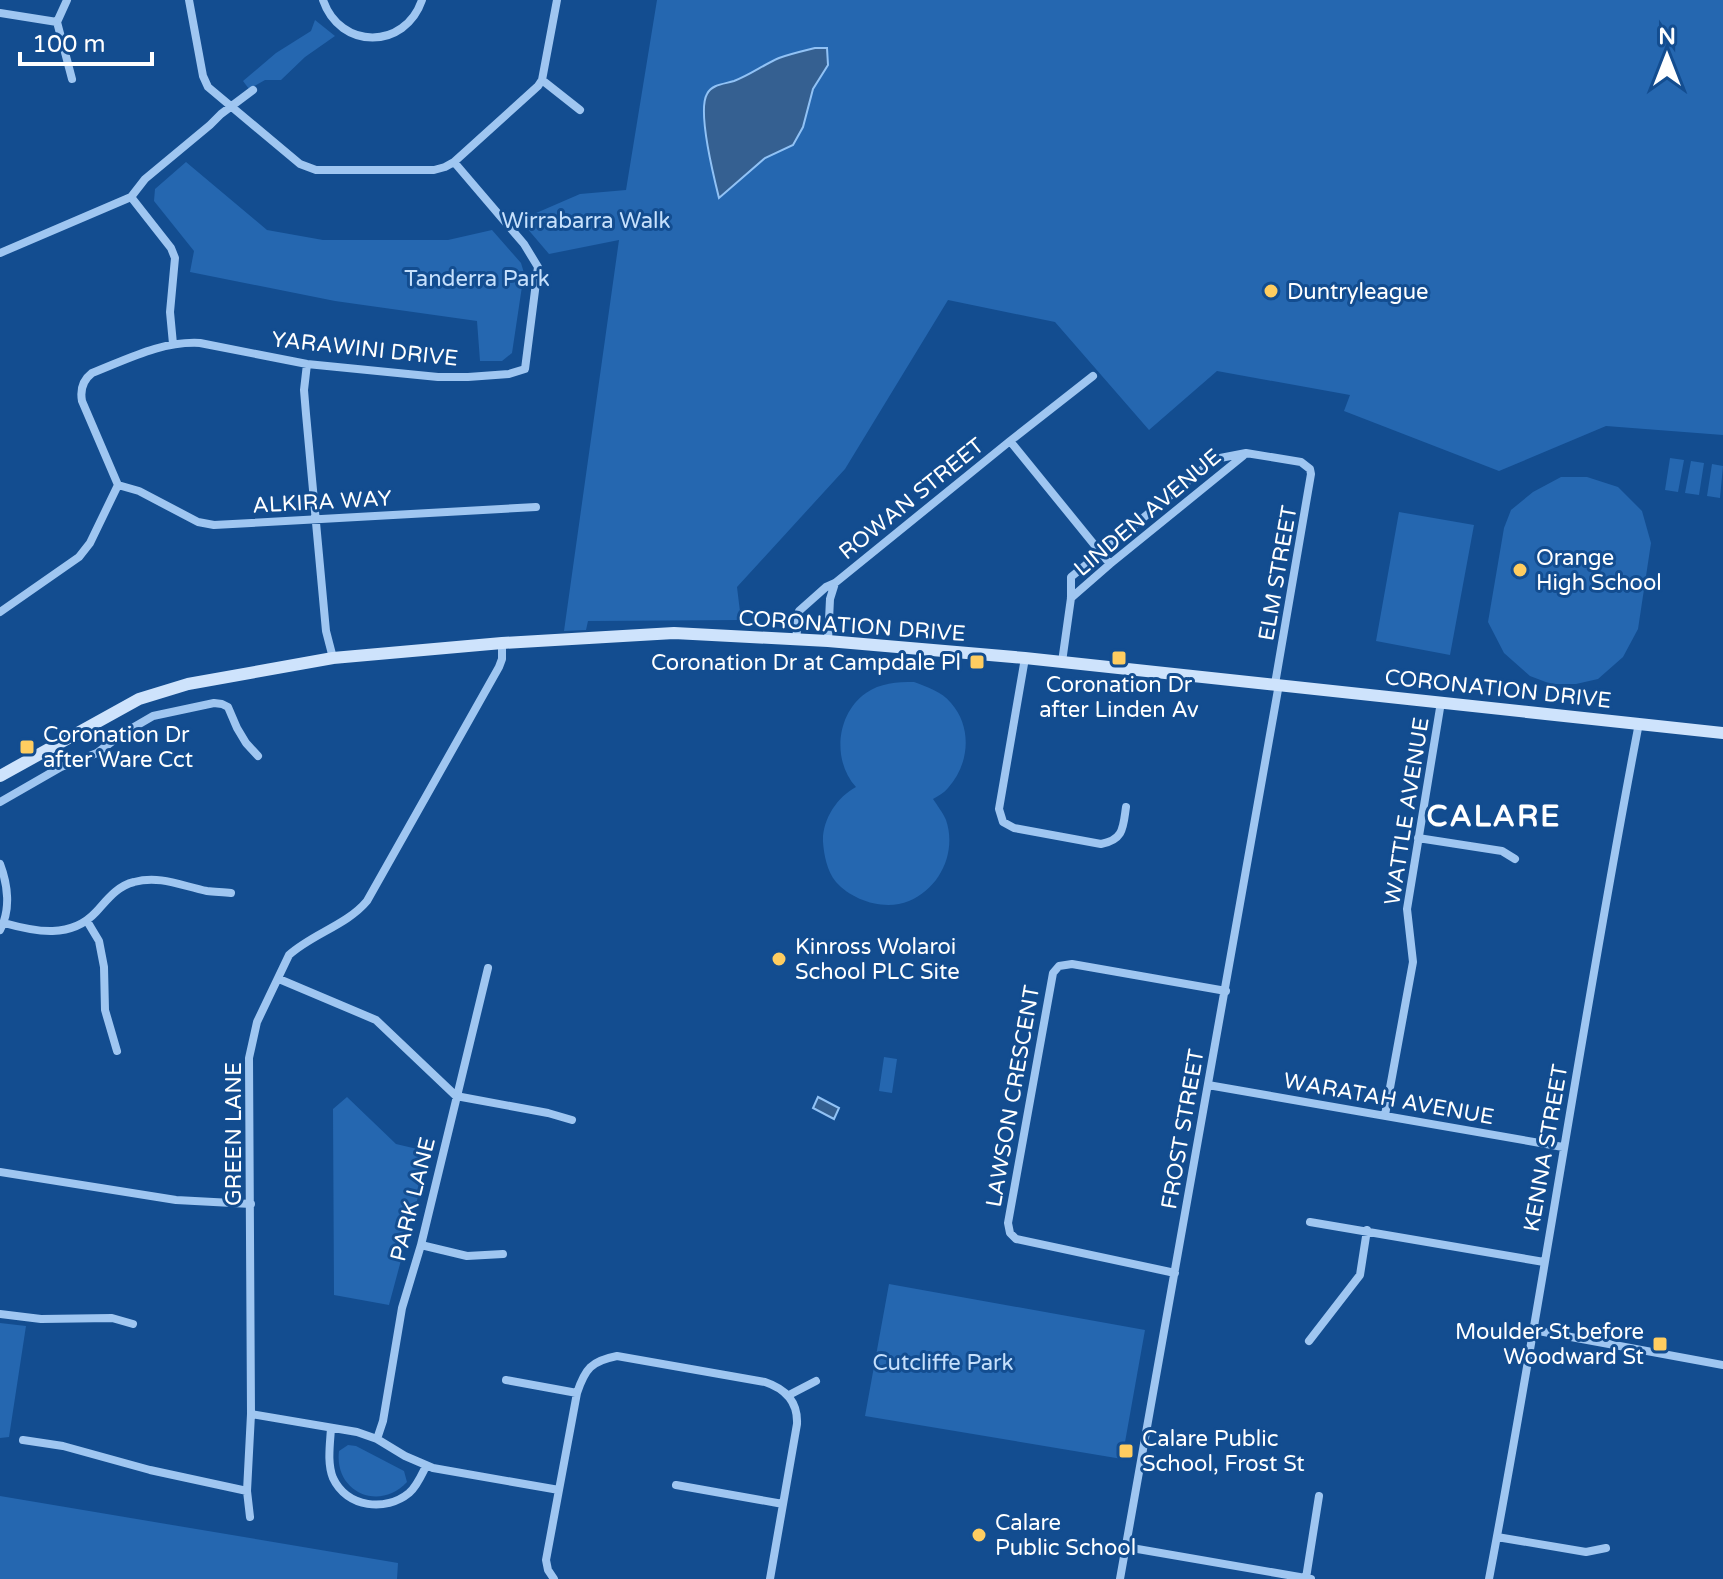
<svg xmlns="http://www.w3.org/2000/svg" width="1723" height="1579" font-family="'Varela Round',sans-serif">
	<rect width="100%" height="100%" fill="#134d90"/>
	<path fill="#2567b0" d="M657,0H1723V435L1606,426L1499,471L1344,411L1350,395L1217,371L1149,430L1055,322L948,300L845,469L737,587L741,620L588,621L586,630L564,631L619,240L549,254L520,220L580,194L626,190Z
		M315,20L335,36L305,57L281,80H265L249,89L243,81L276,53L311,31Z
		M186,162L267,230L323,240H448L492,230L521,263L524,273L512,353L502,361H480L477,321L335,301L190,272L194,251L154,201L155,189Z
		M1670,458L1684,460L1678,492L1665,490Z
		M1691,461L1704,463L1699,495L1685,493Z
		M1712,464L1723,466L1720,498L1707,496Z
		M1561,477H1587L1618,487L1642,511L1651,543L1638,629L1623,657L1598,679L1576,684H1551L1530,676L1504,653L1488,622L1504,528L1511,510L1533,492Z
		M1399,512L1474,525L1450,655L1376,641Z
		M914,682C927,687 941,691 951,703C973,728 969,765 948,788C944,793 938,796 933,799C937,805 943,813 946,820C957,852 940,888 909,901C885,911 853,901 836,882C827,871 824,855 823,842C822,820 837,797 856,787C832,761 836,714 866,693C880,683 897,682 914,682Z
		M884,1057L897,1059L892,1093L879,1091Z
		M347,1097L396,1144L430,1152L389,1305L334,1295L333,1109Z
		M889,1284L1145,1330L1122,1459L865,1416Z
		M0,1323L26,1326L9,1437L0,1438Z
		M348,1445L356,1446L404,1471L407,1482C379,1512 334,1492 339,1451Z
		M0,1496L398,1563L397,1579H0Z"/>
	<path fill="#356091" stroke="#91c2f5" stroke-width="2" d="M815,48H827L828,65L813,89L803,127L793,145L765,158L719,198C714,178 697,111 707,94C712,84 725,84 734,81C750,75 763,65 779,58C790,54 803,51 815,48Z
		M818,1097L839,1108L834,1119L813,1108Z"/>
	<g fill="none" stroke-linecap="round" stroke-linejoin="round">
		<path stroke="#9fc6f1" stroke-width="8" d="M67,0L57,22L72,79
			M189,0L203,76L208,87L300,164L316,170H434L445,167L454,162L538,86L542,80L557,0
			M323,0C340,50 405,50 422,0
			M0,13L57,22
			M542,80L580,110
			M131,197L171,248L175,258L170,312L173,344
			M0,253L131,197L145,179L210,125L221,114L253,90
			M307,364L304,390L306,414L326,631L333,658
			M1010,441L1110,564
			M118,485L82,401C80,390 83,380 92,373C128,359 161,341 200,343L307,364L438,377H468L509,374L525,369L538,267L524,244L454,162
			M118,485L139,491L198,522L214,525L536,507
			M1071,598L1110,564L1243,456
			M0,612L79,557L90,543L118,485
			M796,640L799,611L826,587L835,583L1010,441L1093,376
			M828,641L830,599L835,583
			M1025,658L999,809L1003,822L1014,828L1101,844C1124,840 1123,827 1126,807
			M1062,662L1071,598V577L1215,459L1246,453L1301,462L1310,469L1311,474L1275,684
			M0,802L61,767L97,753L122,734L153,716L214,703L222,704L228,707L237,728L246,743L258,756
			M1418,838L1502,851L1515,859
			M0,864C8,885 11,910 0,930
			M87,921L99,941L104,967L105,1010L117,1051
			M4,923C36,932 71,939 96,912C107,900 117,886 134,882C160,875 182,886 207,891C215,892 223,892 231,893
			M279,979L376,1020L456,1096L548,1113L572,1120
			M1208,1085L1563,1147
			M1385,1115L1413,962L1407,909L1441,702
			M0,1172L176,1200L251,1204
			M1310,1222L1544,1262
			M421,1245L467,1256L503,1254
			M1175,1273L1016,1239L1010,1233L1008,1223L1053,973L1059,966L1072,964L1226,991
			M0,1314L41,1319L112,1318L133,1324
			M1533,1330L1723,1365
			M1309,1341L1360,1275L1367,1230
			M506,1380L577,1393
			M789,1395L816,1381
			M251,1414L357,1432L377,1439L405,1456L433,1468L559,1490
			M331,1428C330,1445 327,1463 333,1478C347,1508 386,1512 409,1493C417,1486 421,1476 426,1466
			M377,1439L383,1421L402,1308L421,1245L488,968
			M23,1440L63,1446L150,1470L247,1491
			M676,1485L783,1504
			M250,1517L247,1491L251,1414L249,1058L257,1022L289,955C312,934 347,925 367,901L499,667L502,659V643
			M1497,1537L1586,1552L1606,1548
			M1126,1547L1311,1579
			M1306,1578L1319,1496
			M554,1579L548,1570L546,1560L577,1393C585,1369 591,1361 617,1356L765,1382C786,1389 798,1402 797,1424L770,1579
			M1120,1579L1279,684
			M1489,1579C1543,1294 1584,1008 1639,723"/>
		<path stroke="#cee3fc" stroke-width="12" d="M0,776L139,699L188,684L333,658L502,643L674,633L828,641L1025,658L1723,733"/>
	</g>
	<g fill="#ffcd60" stroke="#134d90" stroke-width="3">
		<circle cx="1271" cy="291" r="8"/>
		<circle cx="1520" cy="570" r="8"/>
		<rect x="1111" y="650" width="16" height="16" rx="4"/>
		<rect x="969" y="654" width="16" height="16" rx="4"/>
		<rect x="19" y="739" width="16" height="16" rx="4"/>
		<circle cx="779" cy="959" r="8"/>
		<rect x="1652" y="1336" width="16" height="16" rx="4"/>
		<rect x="1118" y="1443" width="16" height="16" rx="4"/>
		<circle cx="979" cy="1535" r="8"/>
	</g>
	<g text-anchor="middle" stroke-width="6" stroke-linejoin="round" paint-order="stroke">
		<g font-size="22" fill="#c6e0fc" stroke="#134d90">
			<text x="586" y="228">Wirrabarra Walk</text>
			<text x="477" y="286">Tanderra Park</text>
			<text x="943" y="1370">Cutcliffe Park</text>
		</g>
		<g font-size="22" fill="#fff" stroke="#134d90" text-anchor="start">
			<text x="1287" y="299">Duntryleague</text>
			<text x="1536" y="565">Orange<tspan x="1536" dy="25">High School</tspan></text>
			<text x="961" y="670" text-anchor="end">Coronation Dr at Campdale Pl</text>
			<text x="1119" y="692" text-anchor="middle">Coronation Dr<tspan x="1119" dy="25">after Linden Av</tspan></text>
			<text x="43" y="742">Coronation Dr<tspan x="43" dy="25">after Ware Cct</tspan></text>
			<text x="795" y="954">Kinross Wolaroi<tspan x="795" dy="25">School PLC Site</tspan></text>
			<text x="1644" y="1339" text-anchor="end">Moulder St before<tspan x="1644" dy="25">Woodward St</tspan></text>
			<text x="1142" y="1446">Calare Public<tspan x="1142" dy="25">School, Frost St</tspan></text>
			<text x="995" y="1530">Calare<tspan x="995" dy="25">Public School</tspan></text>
		</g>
		<g font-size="22" fill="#fff" stroke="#134d90">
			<text transform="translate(365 348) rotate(6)" y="8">YARAWINI DRIVE</text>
			<text transform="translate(911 498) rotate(-39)" y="8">ROWAN STREET</text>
			<text transform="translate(322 501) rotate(-3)" y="8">ALKIRA WAY</text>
			<text transform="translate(1147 512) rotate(-40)" y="8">LINDEN AVENUE</text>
			<text transform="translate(1277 573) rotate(-80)" y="8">ELM STREET</text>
			<text transform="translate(852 625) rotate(4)" y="8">CORONATION DRIVE</text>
			<text transform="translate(1498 688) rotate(6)" y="8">CORONATION DRIVE</text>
			<text transform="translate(1406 811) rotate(-81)" y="8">WATTLE AVENUE</text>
			<text transform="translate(1012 1096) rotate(-80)" y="8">LAWSON CRESCENT</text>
			<text transform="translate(1389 1098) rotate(10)" y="8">WARATAH AVENUE</text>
			<text transform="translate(1182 1129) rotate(-80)" y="8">FROST STREET</text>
			<text transform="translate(233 1134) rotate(-90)" y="8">GREEN LANE</text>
			<text transform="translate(1545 1148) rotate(-80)" y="8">KENNA STREET</text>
			<text transform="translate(412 1199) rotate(-76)" y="8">PARK LANE</text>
		</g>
		<g font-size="30" font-weight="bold" letter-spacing="2" fill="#fff" stroke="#134d90">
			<text x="1494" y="826">CALARE</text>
		</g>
	</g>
	<g transform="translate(1667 56)" stroke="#134d90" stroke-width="6" paint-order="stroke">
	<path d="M0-6L14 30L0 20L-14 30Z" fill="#ffffff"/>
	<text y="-12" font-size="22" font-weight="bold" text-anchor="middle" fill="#ffffff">N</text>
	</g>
	<path d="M20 52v12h132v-12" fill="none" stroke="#ffffff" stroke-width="4"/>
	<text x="32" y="52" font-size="24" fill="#ffffff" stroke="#134d90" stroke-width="6" paint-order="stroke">100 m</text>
</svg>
